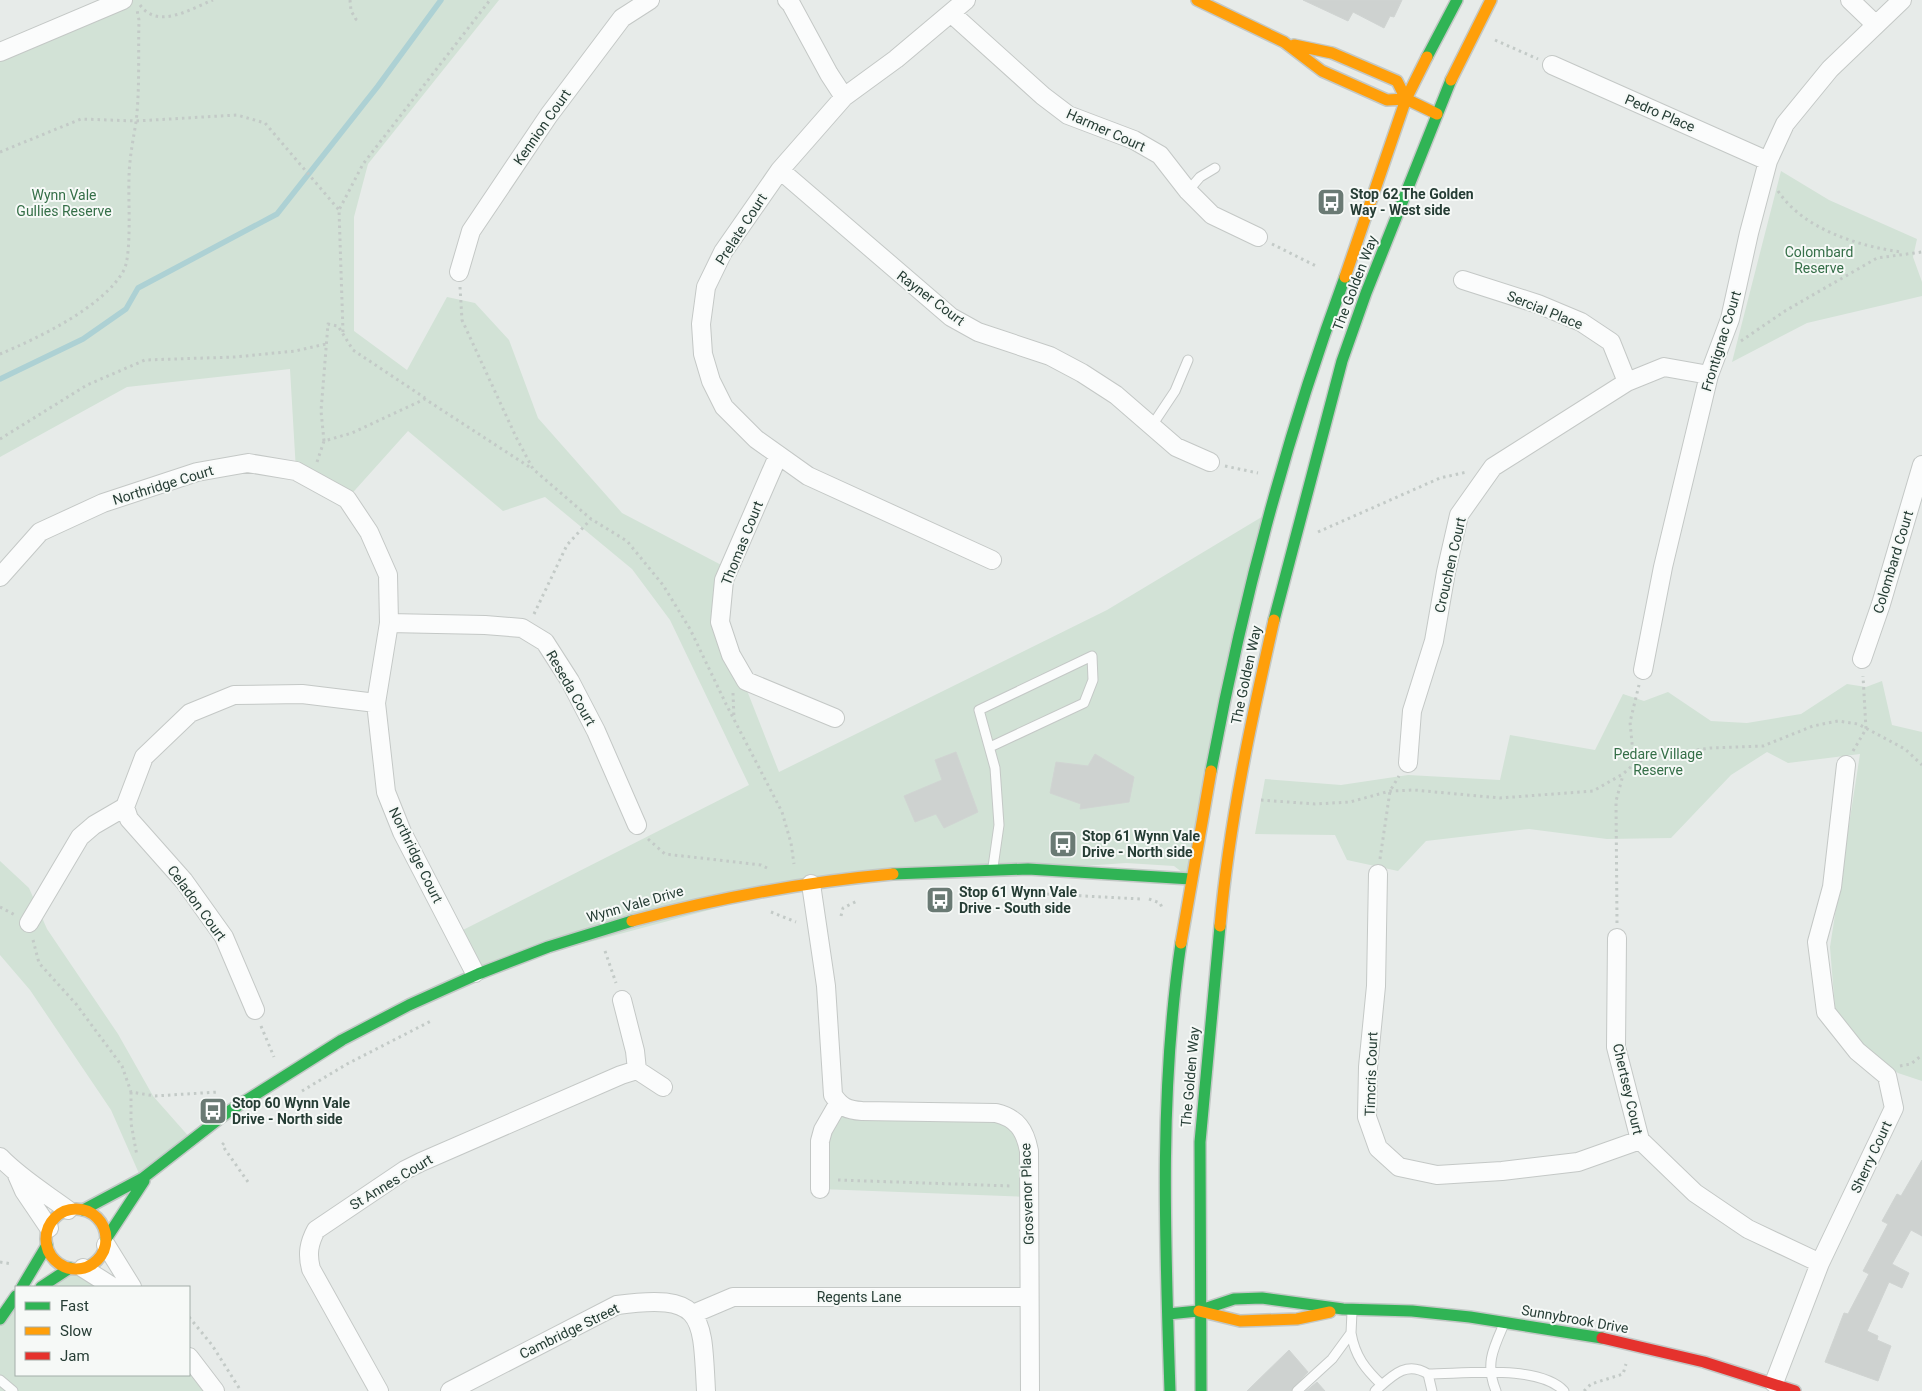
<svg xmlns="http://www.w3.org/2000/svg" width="1922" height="1391" font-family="Roboto,sans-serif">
	<rect width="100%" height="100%" fill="#e7ebe9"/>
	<path fill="#d2e2d6" d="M123,0H499L368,164L354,217V331L407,370L447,297L475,303L509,340L538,418L622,513L729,569L720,622L779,772L1107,610L1270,512L1191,879L1174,866L1126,863L798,886L475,973L455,934L749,785L670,620L632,569L545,497L503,511L408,431L347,499L296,471L290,369L127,387L0,457V52Z
		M1781,171L1829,200L1917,239L1913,257L1922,282V296L1807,323L1732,362Z
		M1882,681L1892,725L1922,732V1081L1898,1073L1858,1044L1835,1009L1830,947L1860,754L1788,763L1767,752L1731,775L1671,838L1607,839L1529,829L1426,841L1398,871L1347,860L1335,835L1255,834L1265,779L1341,785L1408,775L1500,780L1510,735L1595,750L1623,694L1644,701L1668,692L1711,721L1747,723L1801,714L1847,684L1866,687Z
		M0,861L29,888L47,929L118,1034L153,1096L191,1139L141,1178L111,1110L30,990L0,955Z
		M838,1104L996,1113L1019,1125L1029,1197L820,1189L822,1133Z
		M88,1266L114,1287H49Z
		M16,1304V1375H189V1357L211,1391H0V1320Z"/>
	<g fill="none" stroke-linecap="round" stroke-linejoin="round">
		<path stroke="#add1d4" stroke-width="5.5" d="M0,379L83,339L126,309L138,288L277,214L378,86L441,0"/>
	</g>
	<path fill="#ced2d0" stroke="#d0d4d2" d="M1303,0H1402L1394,17L1390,16L1384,28L1353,12L1348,21Z
		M956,752L978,812L944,828L936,814L915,822L904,796L942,780L935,760Z
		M1095,754L1134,777L1129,802L1080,809L1081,804L1050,793L1056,762L1088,766Z
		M1922,1160V1236L1911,1230L1892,1264L1909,1273L1902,1288L1889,1282L1867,1331L1878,1336L1877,1340L1891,1346L1878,1381L1825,1362L1844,1313L1848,1314L1869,1274L1863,1271L1888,1224L1882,1221L1897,1194L1901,1196Z
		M1289,1350L1308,1372L1291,1391H1247Z
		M1317,1382L1325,1391H1306Z"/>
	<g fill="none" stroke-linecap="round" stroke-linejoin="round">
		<defs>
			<path id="lane" d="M1188,191L1200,177L1215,168
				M1151,427L1175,391L1188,360
				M990,747L1084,703L1093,680L1092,656L979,710L995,768L999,825L993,867
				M1351,1333C1355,1356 1365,1369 1382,1385
				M1428,1374C1464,1374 1538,1364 1564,1391
				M0,1380L13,1391
				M1297,1391L1332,1359L1351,1333L1352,1312
				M1375,1391C1392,1376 1406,1360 1428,1374L1432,1391
				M1496,1391C1485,1364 1493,1349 1504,1324"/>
			<path id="street" d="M787,0L791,4L829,74L844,97
				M966,0L896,59L844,97L780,170L723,252L706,287L701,324L703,354L711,381L724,407L756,439L808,476L992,560
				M1850,0L1875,24
				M952,14L1043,96L1068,115L1134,140L1160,155L1188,191L1212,215L1258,237
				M0,52L123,0
				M1552,65L1768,161
				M780,170L951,317L978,332L1050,356L1082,373L1116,395L1176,447L1210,462
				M459,272L471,231L549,115L622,18L650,0
				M1463,280L1538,304L1581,322L1611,342L1627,382
				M778,456L724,580L720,622L731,655L746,681L835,718
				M0,577L40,532L103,503L197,472L248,463L296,471L347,499L369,532L388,575L389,623L376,703L386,792L402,832L475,973
				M389,623L485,625L522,628L545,642L570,681L596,731L637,825
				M1862,659L1881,604L1922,465
				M1643,670L1663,567L1709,375L1730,319L1749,233L1768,161L1785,124L1830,69L1902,0
				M1408,763L1412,711L1434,641L1446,572L1459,515L1493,467L1627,382L1664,367L1709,375
				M1378,874L1376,986L1368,1067L1367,1117L1378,1148L1399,1167L1437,1175L1502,1171L1578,1162L1640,1140
				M811,884L826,986L833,1095C841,1107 847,1110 862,1111L996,1113C1017,1118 1025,1130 1029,1151L1030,1391
				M29,923L80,837L94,825L125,807
				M1617,938L1616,1047L1640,1140L1695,1193L1748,1229L1820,1263
				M622,1000L635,1051L637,1070
				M255,1010L224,937L184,881L129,819L125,807L144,757L190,713L234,695L302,694L376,703
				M0,1157C20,1178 45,1193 68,1210
				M17,1175L24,1191L49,1228
				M820,1189V1141L823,1130L838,1104
				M106,1245L132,1287
				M83,1268L113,1287
				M693,1314L733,1297H1029
				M189,1357L215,1391
				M1774,1383L1820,1263L1894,1108L1887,1076L1857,1051L1826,1012L1817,942L1832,887L1846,765
				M379,1391L311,1269C307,1254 309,1243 316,1230L405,1170L421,1162L621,1075L637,1070L663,1087
				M450,1391L617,1305C705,1293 702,1315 706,1391"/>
			<path id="fast" d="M1427,57L1457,0
				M1274,620L1342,361L1366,293L1451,80
				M1211,771C1242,603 1286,437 1345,277
				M893,874L1028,869L1191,879
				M83,1210L143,1178L228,1112L342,1040L409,1005L478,974L548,947L632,921
				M106,1239L144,1181
				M22,1287L47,1245
				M41,1287L70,1268
				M1168,1314L1198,1311L1234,1299L1262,1298L1343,1309L1412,1311L1470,1317L1602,1338
				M0,1319L16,1296
				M1170,1391C1165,1241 1159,1091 1181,943
				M1201,1391L1200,1142L1220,926"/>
			<path id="slow" d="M1197,0L1284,42L1322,71L1387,100L1406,99L1437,114
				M1294,45L1332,53L1397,81L1406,99
				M1451,80L1491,0
				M1345,277L1406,99L1427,57
				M632,921C718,898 804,882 893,874
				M1220,926C1229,823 1251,721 1274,620
				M1181,943L1211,771
				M46 1239a30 30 0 1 1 60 0a30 30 0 1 1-60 0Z
				M1199,1311L1240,1321L1297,1319L1330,1312"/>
			<path id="jam" d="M1602,1338L1704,1362L1795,1391"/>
		</defs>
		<use href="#lane" stroke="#c4c8c6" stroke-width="11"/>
		<use href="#street" stroke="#c4c8c6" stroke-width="20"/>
		<use href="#fast" stroke="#c3c8c6" stroke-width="14"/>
		<use href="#slow" stroke="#c3c8c6" stroke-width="14"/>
		<use href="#jam" stroke="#c3c8c6" stroke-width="14"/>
		<path stroke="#c3cac7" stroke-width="3" stroke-dasharray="2.5 4" stroke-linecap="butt" d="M350,0L351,11L356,19L354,21
			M140,5C158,30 190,9 213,0
			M1495,40L1538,59
			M0,152L81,119L136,121L237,115L265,123L339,210
			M1778,191C1803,229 1858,246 1901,252
			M1272,244L1318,267
			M460,287L462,320L516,437L533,469L591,519L627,541L663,585L690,629L726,704L782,812L791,843L794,864
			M343,332L339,210L363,164L490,0
			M1741,341L1785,311L1877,258L1922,252
			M0,354C38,338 104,307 124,270C132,253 128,199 129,179C129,160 133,141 136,122C140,89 138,54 139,20L137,10
			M0,439L87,385L145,360L235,357L295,351L326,344
			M324,441L321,411L328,324L338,326L353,350L425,398
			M317,462L324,441L352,433L425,399L531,468
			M1225,466L1258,473
			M1318,532L1440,478L1467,472
			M534,614L567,545L591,519
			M733,693L734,719
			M1853,751L1866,729L1863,676
			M1634,764L1630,722L1639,685
			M1261,800L1315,804L1350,802L1390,791L1414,790L1500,798L1593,791L1623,774L1634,764L1650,757L1710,748L1763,746L1813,726L1838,721L1858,724L1905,749L1922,765
			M648,839L665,854L761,865L767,868
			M1380,859L1390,791L1399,776
			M1027,893L1141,899
			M1149,899L1160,903L1163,910
			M0,907L15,915
			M771,912L796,922
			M841,916L843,908L857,901
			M1617,923L1616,801L1623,775
			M33,940L39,963L76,1004L122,1066L131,1092L155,1096L218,1092
			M605,951L616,983
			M261,1026L274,1057
			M1900,1066L1911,1064L1922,1055
			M302,1091L347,1064L431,1021
			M131,1092V1123L137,1156
			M224,1143L222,1145L248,1182
			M838,1180L1012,1186
			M0,1262L12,1264
			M189,1317L212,1345L241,1391
			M1584,1391L1591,1384L1623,1374L1626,1364"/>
		<use href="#lane" stroke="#fbfcfc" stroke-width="9"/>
		<use href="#street" stroke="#fbfcfc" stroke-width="18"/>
		<use href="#fast" stroke="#30b455" stroke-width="11"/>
		<use href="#slow" stroke="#ff9f0a" stroke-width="11"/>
		<use href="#jam" stroke="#e5322d" stroke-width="11"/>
	</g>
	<defs>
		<symbol id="bus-square" viewBox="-11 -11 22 22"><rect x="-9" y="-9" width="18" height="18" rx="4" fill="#6a7a74" stroke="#f6f9f7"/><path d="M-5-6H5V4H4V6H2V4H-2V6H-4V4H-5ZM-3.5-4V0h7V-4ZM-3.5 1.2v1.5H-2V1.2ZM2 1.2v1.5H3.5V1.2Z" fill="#fff"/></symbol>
	</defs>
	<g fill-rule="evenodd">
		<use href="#bus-square" x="1315" y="186" width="32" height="32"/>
		<use href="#bus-square" x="1047" y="828" width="32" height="32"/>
		<use href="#bus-square" x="924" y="884" width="32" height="32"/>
		<use href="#bus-square" x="197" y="1095" width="32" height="32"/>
	</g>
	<g text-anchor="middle" stroke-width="4" stroke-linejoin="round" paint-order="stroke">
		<g font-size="14" fill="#263d35" stroke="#f6f9f7">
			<text transform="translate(1660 113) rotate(23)" y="5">Pedro Place</text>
			<text transform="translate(542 127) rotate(-55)" y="5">Kennion Court</text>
			<text transform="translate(1106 130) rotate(24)" y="5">Harmer Court</text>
			<text transform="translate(741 229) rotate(-57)" y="5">Prelate Court</text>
			<text transform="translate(1355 283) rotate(-69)" y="5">The Golden Way</text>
			<text transform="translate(931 298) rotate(37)" y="5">Rayner Court</text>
			<text transform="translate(1545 310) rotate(22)" y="5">Sercial Place</text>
			<text transform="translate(1721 341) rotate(-73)" y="5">Frontignac Court</text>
			<text transform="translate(163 485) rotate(-17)" y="5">Northridge Court</text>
			<text transform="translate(742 543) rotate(-68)" y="5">Thomas Court</text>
			<text transform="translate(1893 562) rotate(-73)" y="5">Colombard Court</text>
			<text transform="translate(1450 565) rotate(-77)" y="5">Crouchen Court</text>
			<text transform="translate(1246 675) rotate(-78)" y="5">The Golden Way</text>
			<text transform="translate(571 688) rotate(60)" y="5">Reseda Court</text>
			<text transform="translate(416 855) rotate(64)" y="5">Northridge Court</text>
			<text transform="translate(197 903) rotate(54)" y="5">Celadon Court</text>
			<text transform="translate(635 904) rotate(-16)" y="5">Wynn Vale Drive</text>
			<text transform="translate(1371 1074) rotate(-88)" y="5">Timcris Court</text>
			<text transform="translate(1190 1077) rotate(-85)" y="5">The Golden Way</text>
			<text transform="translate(1628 1089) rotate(77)" y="5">Chertsey Court</text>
			<text transform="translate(1871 1157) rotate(-65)" y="5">Sherry Court</text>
			<text transform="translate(391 1182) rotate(-31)" y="5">St Annes Court</text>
			<text transform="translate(1027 1194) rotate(-92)" y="5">Grosvenor Place</text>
			<text x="859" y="1302">Regents Lane</text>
			<text transform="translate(1575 1319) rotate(10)" y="5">Sunnybrook Drive</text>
			<text transform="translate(569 1331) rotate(-26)" y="5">Cambridge Street</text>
		</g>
		<g font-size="14" font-weight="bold" fill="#263d35" stroke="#f6f9f7" text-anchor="start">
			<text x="1350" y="199">Stop 62 The Golden<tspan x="1350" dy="16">Way - West side</tspan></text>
			<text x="1082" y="841">Stop 61 Wynn Vale<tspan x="1082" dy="16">Drive - North side</tspan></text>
			<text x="959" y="897">Stop 61 Wynn Vale<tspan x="959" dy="16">Drive - South side</tspan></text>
			<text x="232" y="1108">Stop 60 Wynn Vale<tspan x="232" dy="16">Drive - North side</tspan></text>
		</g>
		<g font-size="14" fill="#356f48" stroke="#f6f9f7">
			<text x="64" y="200">Wynn Vale<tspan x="64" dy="16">Gullies Reserve</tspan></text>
			<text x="1819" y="257">Colombard<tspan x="1819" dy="16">Reserve</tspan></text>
			<text x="1658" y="759">Pedare Village<tspan x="1658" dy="16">Reserve</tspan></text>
		</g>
	</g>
	<rect x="15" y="1286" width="175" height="90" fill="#f6f9f7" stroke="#a3aea9"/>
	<rect x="25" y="1302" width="25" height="8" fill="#30b455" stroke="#a3aea9"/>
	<text x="60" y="1311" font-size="15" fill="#263d35">Fast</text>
	<rect x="25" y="1327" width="25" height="8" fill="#ff9f0a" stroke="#a3aea9"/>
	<text x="60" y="1336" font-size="15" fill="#263d35">Slow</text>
	<rect x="25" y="1352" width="25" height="8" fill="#e5322d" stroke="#a3aea9"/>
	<text x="60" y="1361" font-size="15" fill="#263d35">Jam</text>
</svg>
